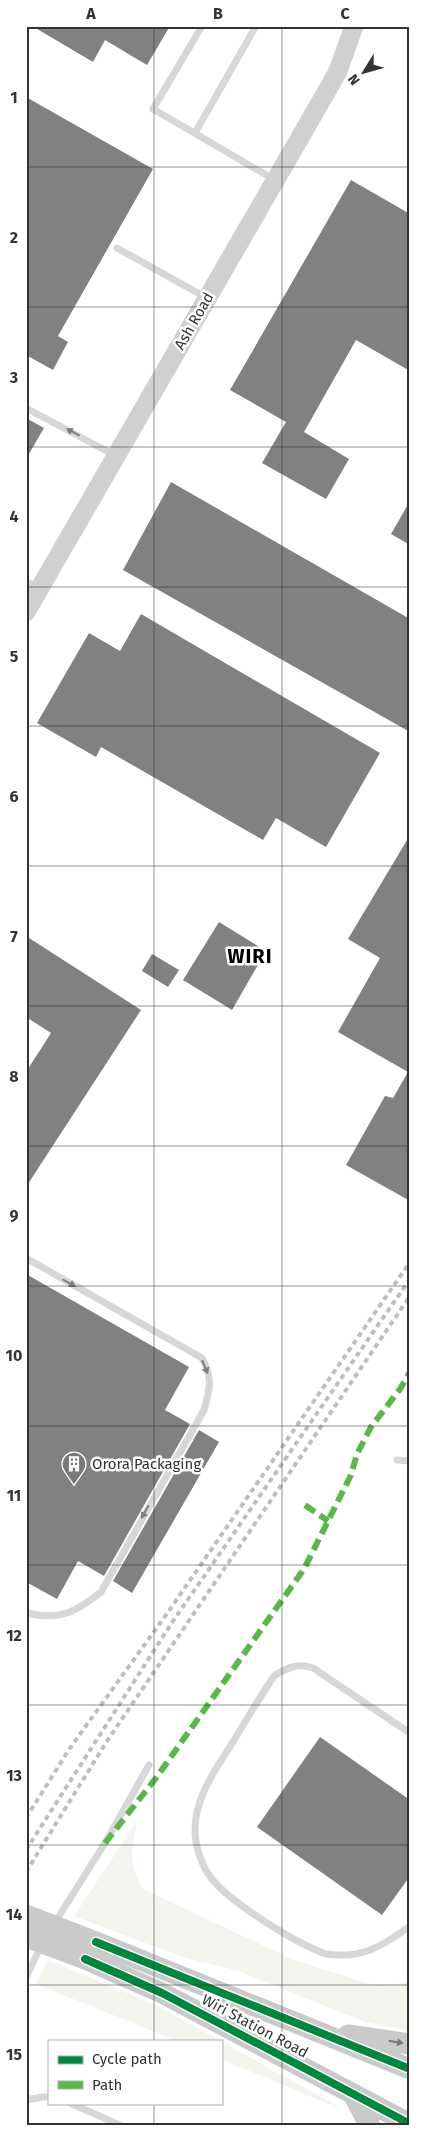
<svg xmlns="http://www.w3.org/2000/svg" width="436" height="2152" font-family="'Fira Sans',sans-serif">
	<rect width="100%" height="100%" fill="#fff"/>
	<path fill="#f1f5ed" d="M137,1821C132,1850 127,1863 143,1889L294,1960L373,1985L410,1983V2031L365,2022L239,1971L185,1958L74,1916Z
		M48,1960L158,2006L220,2041H178L36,1984Z
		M221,2041L330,2102L343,2110L221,2059Z"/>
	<path fill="#818181" d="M32,26H170L147,65L105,40L93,62Z
		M26,97L153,169L58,336L68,342L53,370L26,355Z
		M351,180L410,214V371L356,340L304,432L349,459L326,499L262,463L286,422L230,390Z
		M26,418L44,428L26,459Z
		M171,482L410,619V732L123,570Z
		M410,501V545L391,534Z
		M141,614L380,753L326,847L276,818L263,840L101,747L96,757L37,723L89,633L120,651Z
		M410,835V1201L346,1165L385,1096L393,1098L408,1072L338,1032L380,958L348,939Z
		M219,922L266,951L232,1010L183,980Z
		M26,936L141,1010L26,1187V1072L51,1033L26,1017Z
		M152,954L179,970L168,987L142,971Z
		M26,1274L189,1367L165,1410L190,1424L104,1576L78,1561L57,1599L26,1582Z
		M199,1430L219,1442L132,1593L113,1581Z
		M320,1737L410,1800V1876L382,1915L257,1827Z"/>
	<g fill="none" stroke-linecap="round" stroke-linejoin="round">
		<path stroke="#d7d7d7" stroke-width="7" d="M202,26L153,109L275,180
			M195,133L256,26
			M117,248L207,298
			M26,408L116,456
			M26,581L39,589
			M26,1258L202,1358C213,1378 210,1389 204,1410L101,1592C76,1612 60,1621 26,1613
			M397,1460L410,1461
			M410,1733L313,1668C297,1663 288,1667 274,1676C260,1697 247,1719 234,1740C217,1768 195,1796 195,1830C195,1846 202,1867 212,1879C231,1903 297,1944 326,1954C332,1955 339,1955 345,1955C369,1955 391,1940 410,1926
			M54,1924L105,1843L149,1765
			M26,1977L41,1946
			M26,2100L43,2097H49
			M70,2103L122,2126"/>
		<path stroke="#d0d0d0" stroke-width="19" d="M26,612L324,96L338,71L354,26"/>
		<path stroke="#cacaca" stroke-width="21" d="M96,1942L410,2069
			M85,1959L162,1993L410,2124
			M348,2035L410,2044
			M353,2094L370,2126"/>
		<path stroke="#bebebe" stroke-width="4" stroke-dasharray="5 4" stroke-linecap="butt" d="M26,1818L70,1748L166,1615L410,1262
			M26,1850L171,1624L410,1279
			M26,1872L107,1741L410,1296"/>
		<path stroke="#cacaca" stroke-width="21" d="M26,1915L96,1942
			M26,1937L85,1959"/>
		<path stroke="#58b947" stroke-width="6" stroke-dasharray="12 6" stroke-linecap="butt" d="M305,1505L328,1521
			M105,1843L156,1778L304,1569L351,1475L357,1454L371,1427L400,1389L410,1372"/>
		<defs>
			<path id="cycleway" d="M96,1942L410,2069
				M85,1959L162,1993L410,2124"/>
		</defs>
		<use href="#cycleway" stroke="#fff" stroke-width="11"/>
		<use href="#cycleway" stroke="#00873e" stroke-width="8"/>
	</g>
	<defs><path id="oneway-solid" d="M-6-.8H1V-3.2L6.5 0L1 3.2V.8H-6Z" transform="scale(1.25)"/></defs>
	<g fill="#7d7d7d">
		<use href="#oneway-solid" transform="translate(73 432) rotate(-152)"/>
		<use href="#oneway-solid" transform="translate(69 1283) rotate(30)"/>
		<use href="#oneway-solid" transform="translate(205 1367) rotate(67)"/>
		<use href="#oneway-solid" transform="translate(145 1512) rotate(119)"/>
	</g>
	<use fill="#777" href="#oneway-solid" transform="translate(396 2042) rotate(9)"/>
	<path fill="none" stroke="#333" stroke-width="1" stroke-opacity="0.55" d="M154,26V2041M282,26V2126M26,167H410M26,307H410M26,447H410M26,587H410M26,726H410M26,866H410M26,1006H410M26,1146H410M26,1286H410M26,1426H410M26,1565H410M26,1705H410M26,1845H410M26,1985H410M154,2103V2126"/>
	<defs>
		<symbol id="building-pin" viewBox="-11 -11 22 30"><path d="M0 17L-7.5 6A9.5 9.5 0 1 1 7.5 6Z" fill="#7a7a7a" stroke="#fff"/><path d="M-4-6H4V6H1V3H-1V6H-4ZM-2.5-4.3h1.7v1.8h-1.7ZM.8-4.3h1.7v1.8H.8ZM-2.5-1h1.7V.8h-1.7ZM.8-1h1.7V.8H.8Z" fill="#fff"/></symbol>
	</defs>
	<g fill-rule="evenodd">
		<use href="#building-pin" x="60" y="1450" width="28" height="38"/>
	</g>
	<g text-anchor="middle" stroke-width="5" stroke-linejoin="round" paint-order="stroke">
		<g font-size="15" fill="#333" stroke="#fff">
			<text transform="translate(194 321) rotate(-60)" y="5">Ash Road</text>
			<text transform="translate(255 2026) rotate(28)" y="5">Wiri Station Road</text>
		</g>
		<g font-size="15" fill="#333" stroke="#fff" text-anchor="start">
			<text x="92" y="1469">Orora Packaging</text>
		</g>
		<g font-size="20" font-weight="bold" letter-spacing="1" fill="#000" stroke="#fff">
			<text x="250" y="963">WIRI</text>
		</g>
	</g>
	<rect width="436" height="2152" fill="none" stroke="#ffffff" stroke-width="55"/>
	<rect x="48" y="2040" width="175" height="65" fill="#ffffff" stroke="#adadad"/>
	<rect x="58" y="2056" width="25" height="8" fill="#00873e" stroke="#adadad"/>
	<text x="92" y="2064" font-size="15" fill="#333333">Cycle path</text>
	<rect x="58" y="2081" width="25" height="8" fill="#58b947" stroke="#adadad"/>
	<text x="92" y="2090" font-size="15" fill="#333333">Path</text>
	<g transform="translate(364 72) rotate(233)" stroke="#ffffff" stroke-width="4" paint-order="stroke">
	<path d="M0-4L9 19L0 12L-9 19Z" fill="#333333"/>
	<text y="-8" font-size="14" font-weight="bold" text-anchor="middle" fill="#333333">N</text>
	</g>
	<rect x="28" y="28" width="380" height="2096" fill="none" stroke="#333" stroke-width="2"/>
	<g font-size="16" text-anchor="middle" font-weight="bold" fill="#333">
		<text x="91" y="19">A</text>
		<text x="218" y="19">B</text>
		<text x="345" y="19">C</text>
		<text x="14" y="103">1</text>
		<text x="14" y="243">2</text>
		<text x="14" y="383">3</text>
		<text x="14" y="522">4</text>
		<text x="14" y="662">5</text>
		<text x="14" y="802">6</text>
		<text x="14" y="942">7</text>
		<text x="14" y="1082">8</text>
		<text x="14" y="1221">9</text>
		<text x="14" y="1361">10</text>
		<text x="14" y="1501">11</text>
		<text x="14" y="1641">12</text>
		<text x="14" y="1781">13</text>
		<text x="14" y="1920">14</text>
		<text x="14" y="2060">15</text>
	</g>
</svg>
